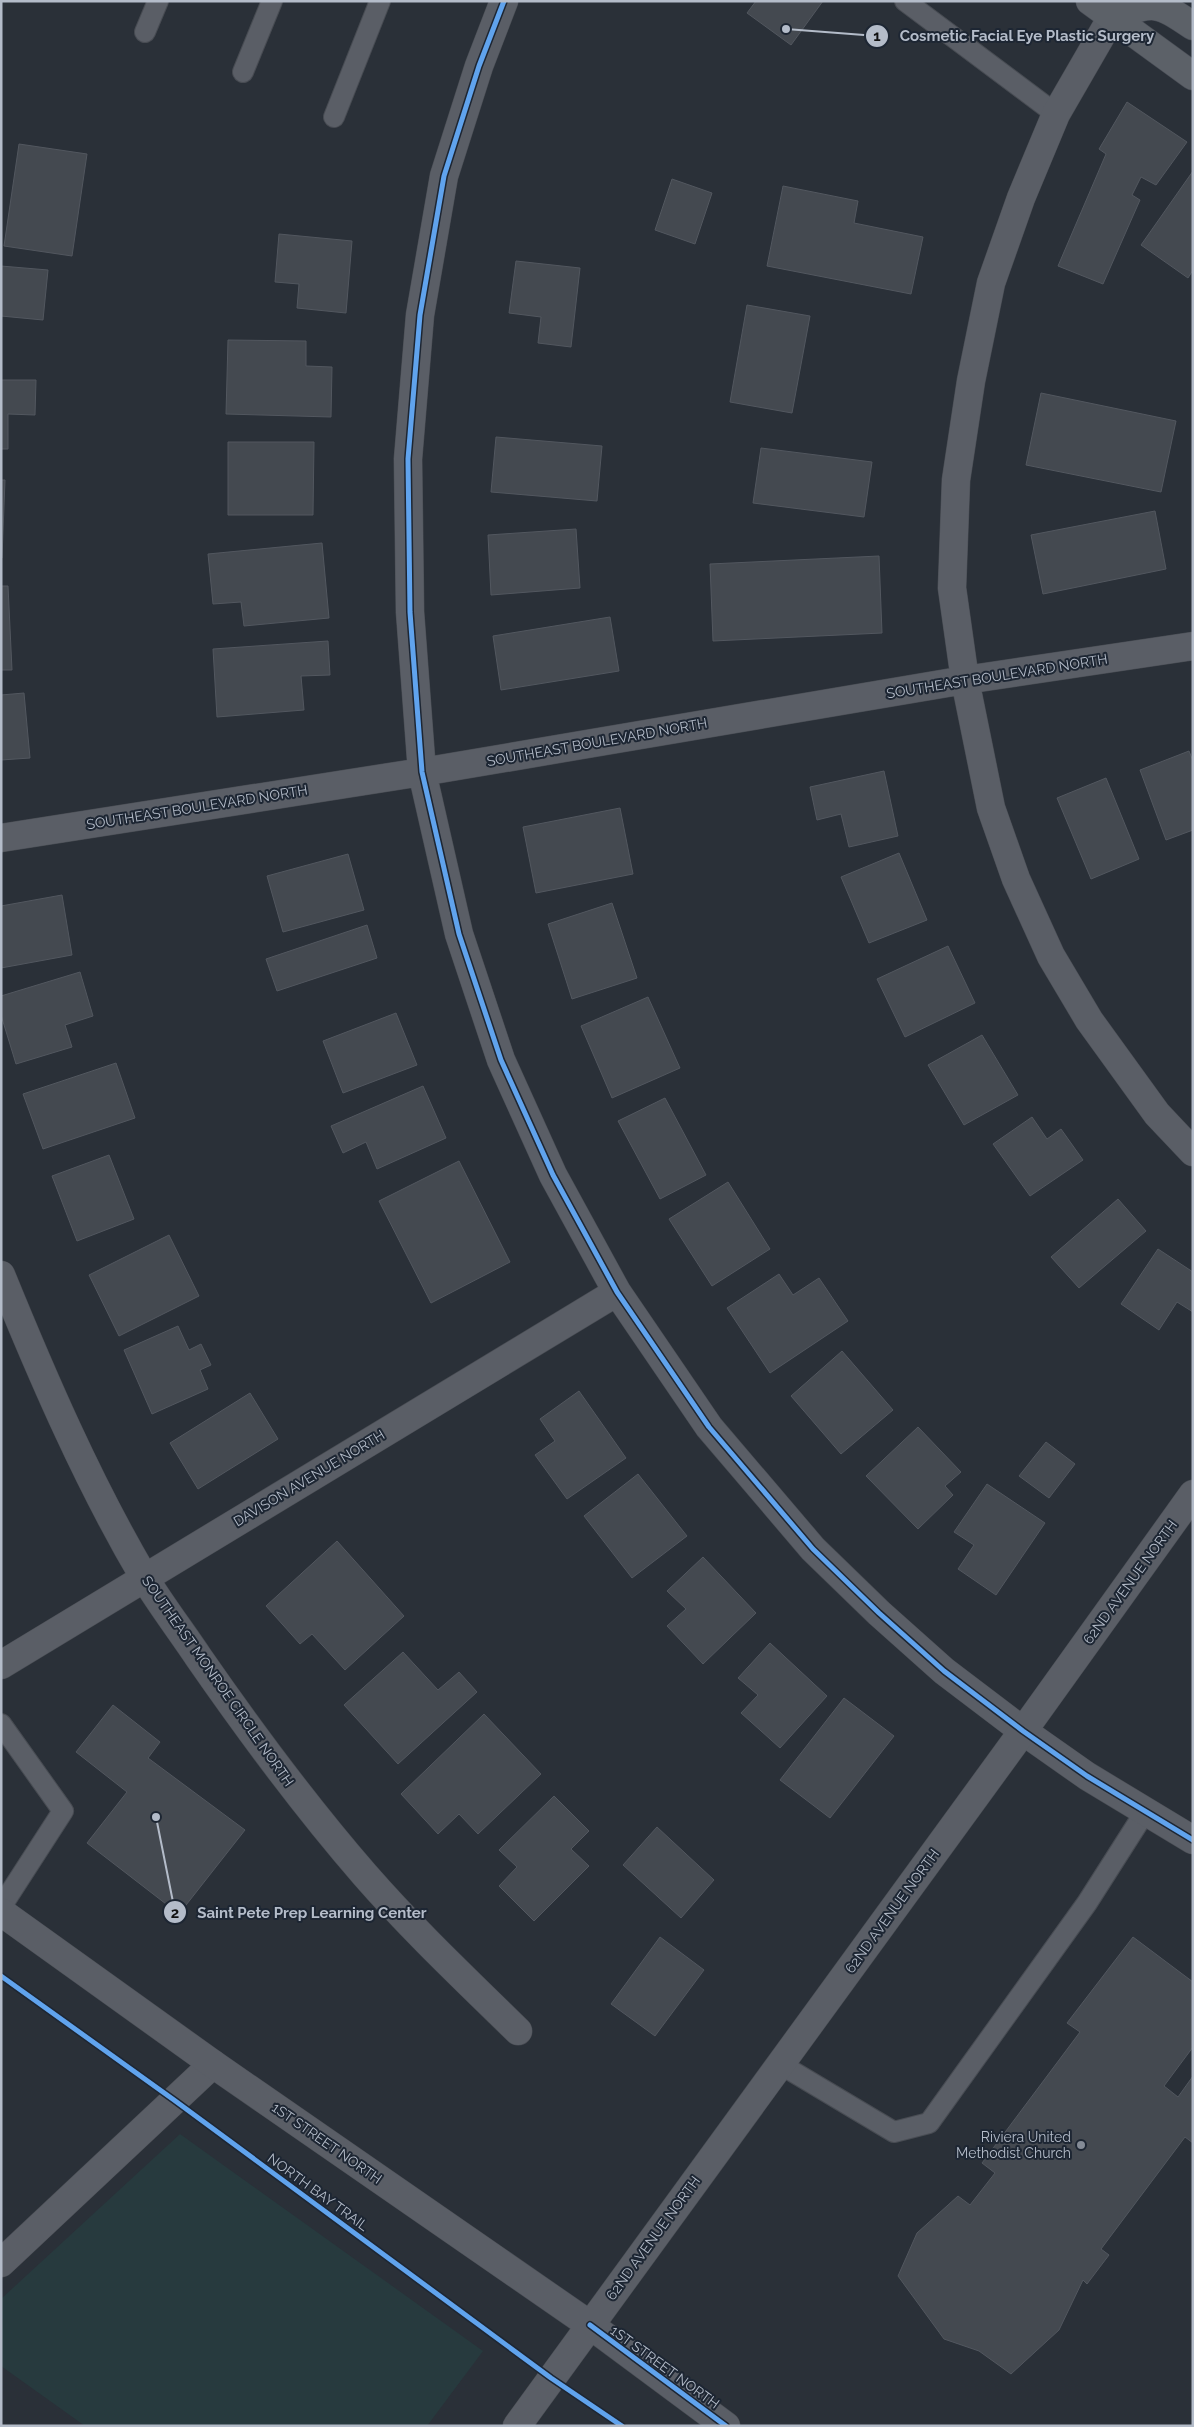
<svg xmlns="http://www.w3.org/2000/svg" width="1194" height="2427" font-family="Raleway,sans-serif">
	<rect width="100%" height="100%" fill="#2a3038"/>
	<path fill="#273a3e" d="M180,2134L483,2351L427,2426H85L1,2366V2299Z"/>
	<path fill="#444950" stroke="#52575f" d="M756,1H823L791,45L747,13Z
		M1127,102L1187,142L1156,185L1141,177L1132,195L1140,200L1103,284L1058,266L1106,154L1099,149Z
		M19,144L87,154L72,256L4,246Z
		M1193,171V270L1188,278L1141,245Z
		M672,179L712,193L695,244L655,230Z
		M783,186L858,201L854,223L923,237L911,294L767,266Z
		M279,234L352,241L346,313L297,308L299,284L275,282Z
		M516,261L580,268L571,347L538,343L541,317L509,313Z
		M1,266L48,270L43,320L1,316Z
		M747,305L810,316L792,413L730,402Z
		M228,340L306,341V366L332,367L331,417L226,414Z
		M1,380H36L35,415L8,414V449H1Z
		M1041,393L1176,421L1161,492L1026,465Z
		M496,437L602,446L597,501L491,492Z
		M228,442H314L313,515H228Z
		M761,448L872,462L864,517L753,503Z
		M1,480H5L2,558H1Z
		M1155,511L1166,569L1043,594L1031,535Z
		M576,529L580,588L491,595L488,535Z
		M322,543L329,618L244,626L241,602L213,604L208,554Z
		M879,556L882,633L713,641L710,564Z
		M1,586H8L12,670H1Z
		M610,617L619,671L501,690L493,636Z
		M328,641L330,675L301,676L304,710L217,717L213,649Z
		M24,693L30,758L1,760V695Z
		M1189,751L1193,761V830L1166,840L1140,770Z
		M884,771L898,836L849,847L841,814L817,820L810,787Z
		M1106,778L1139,859L1091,879L1057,798Z
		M620,808L633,874L536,893L523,827Z
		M899,853L927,920L869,943L841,877Z
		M348,854L364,910L283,932L267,876Z
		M62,895L72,955L1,968V906Z
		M612,903L637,978L572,999L548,924Z
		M367,925L377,958L277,991L266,959Z
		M948,946L975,1003L905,1037L877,979Z
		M80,972L93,1016L65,1025L72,1047L16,1064L1,1015V996Z
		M648,997L680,1068L612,1098L581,1026Z
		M396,1013L417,1065L343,1093L323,1041Z
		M982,1035L1018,1095L964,1125L928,1065Z
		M116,1063L135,1118L43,1149L23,1094Z
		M423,1086L446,1138L377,1169L366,1142L343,1153L331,1126Z
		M665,1098L706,1175L660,1199L618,1121Z
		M1032,1117L1047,1139L1061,1129L1083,1160L1030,1196L993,1144Z
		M109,1155L134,1219L77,1241L52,1176Z
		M459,1161L510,1262L431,1303L379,1201Z
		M728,1182L770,1249L712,1286L669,1219Z
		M1118,1199L1146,1231L1079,1288L1051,1257Z
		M169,1235L199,1296L119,1336L89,1275Z
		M1158,1249L1193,1272V1312L1177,1302L1159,1330L1121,1304Z
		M779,1274L793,1295L819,1278L848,1321L770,1373L727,1308Z
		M178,1326L189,1350L201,1344L211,1365L200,1370L208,1389L152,1414L124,1350Z
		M842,1351L893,1410L841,1454L791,1396Z
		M579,1391L626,1458L567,1499L535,1455L555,1441L540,1419Z
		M250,1393L278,1439L198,1489L170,1443Z
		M918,1427L961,1472L945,1486L953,1495L918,1529L866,1476Z
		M1046,1442L1075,1464L1049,1498L1019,1476Z
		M638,1474L687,1536L632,1578L584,1516Z
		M987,1484L1045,1523L996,1595L958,1569L974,1545L954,1532Z
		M337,1541L404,1616L345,1670L312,1634L300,1644L266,1606Z
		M703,1557L756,1613L703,1664L667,1626L686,1609L667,1591Z
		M770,1643L827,1696L780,1748L741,1713L758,1695L738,1678Z
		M403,1652L438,1690L459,1672L477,1692L398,1764L344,1705Z
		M844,1698L894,1736L830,1818L780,1780Z
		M113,1705L160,1742L148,1758L245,1830L179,1914L87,1843L127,1792L76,1752Z
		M484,1714L541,1774L478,1834L459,1814L438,1834L401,1794Z
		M554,1796L589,1831L571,1849L589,1866L534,1921L499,1886L517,1867L499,1850Z
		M657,1827L714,1880L681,1918L623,1865Z
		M660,1937L704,1970L655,2036L611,2004Z
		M1133,1937L1193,1982V2047L1164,2086L1178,2097L1193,2076V2143L1185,2137L1101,2249L1109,2255L1087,2284L1083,2280L1059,2330L1011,2374L979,2351L944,2339L898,2276L917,2233L958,2196L970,2205L995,2173L982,2163L1080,2032L1067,2023Z"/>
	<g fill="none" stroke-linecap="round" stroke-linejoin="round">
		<defs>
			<path id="service" d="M905,1L1056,114
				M145,32L158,1
				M243,72L272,1
				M334,117L380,1
				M1,1724L63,1811L1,1907
				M780,2064L894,2132L929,2123L1087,1903L1145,1812"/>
			<path id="minor" d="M504,1L479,66L444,176L420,315L408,459L410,612L422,772L459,934L501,1060L553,1175L617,1292L709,1427L813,1549L879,1613L944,1671L1023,1731L1087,1776L1193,1840
				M1112,17L1056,114L1021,198L991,283L971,381L956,480L952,588L965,680L991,808L1016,879L1051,956L1089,1020L1157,1114L1193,1152
				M1,838L422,772L965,680L1193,646
				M1,1275C43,1378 88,1482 144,1577C161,1605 181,1631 199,1658C251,1733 305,1806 365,1875C413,1930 466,1980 518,2031
				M1,1665L617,1292
				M1,2263L213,2064"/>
			<path id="tertiary" d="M1,1912L213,2064L590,2325L726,2426
				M517,2426L1023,1731L1193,1494"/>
			<path id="primary" d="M1090,1L1193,76
				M1112,17C1154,2 1155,0 1193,26"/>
		</defs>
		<use href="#service" stroke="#484c53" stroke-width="22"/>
		<use href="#minor" stroke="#484c53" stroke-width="29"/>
		<use href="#tertiary" stroke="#484c53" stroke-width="29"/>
		<use href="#primary" stroke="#484c55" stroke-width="29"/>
		<use href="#service" stroke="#5a5e66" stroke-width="20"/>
		<use href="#minor" stroke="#5a5e66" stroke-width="28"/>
		<use href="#tertiary" stroke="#5a5e66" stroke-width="28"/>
		<use href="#primary" stroke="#5c6168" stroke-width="28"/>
		<defs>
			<path id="cycleway" d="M504,1L479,66L444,176L420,315L408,459L410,612L422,772L459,934L501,1060L553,1175L617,1292L709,1427L813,1549L879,1613L944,1671L1023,1731L1087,1776L1193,1840
				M1,1976L174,2100L551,2378L622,2426
				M590,2325L726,2426"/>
		</defs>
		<use href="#cycleway" stroke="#1d2633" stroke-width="8"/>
		<use href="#cycleway" stroke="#60a3ed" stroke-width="5"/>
	</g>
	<circle fill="#848b96" stroke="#1d2633" stroke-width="2" cx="1081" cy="2145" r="5"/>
	<g text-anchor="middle" stroke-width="4" stroke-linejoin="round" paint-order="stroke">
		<g font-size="14" fill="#b4bcc9" stroke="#1d2633">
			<text transform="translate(997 676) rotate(-9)" y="5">SOUTHEAST BOULEVARD NORTH</text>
			<text transform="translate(597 742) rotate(-10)" y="5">SOUTHEAST BOULEVARD NORTH</text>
			<text transform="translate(197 807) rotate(-9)" y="5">SOUTHEAST BOULEVARD NORTH</text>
			<text transform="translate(309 1478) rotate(-31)" y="5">DAVISON AVENUE NORTH</text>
			<text transform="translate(1130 1582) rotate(-54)" y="5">62ND AVENUE NORTH</text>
			<text transform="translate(218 1681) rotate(55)" y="5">SOUTHEAST MONROE CIRCLE NORTH</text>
			<text transform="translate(892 1911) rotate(-54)" y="5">62ND AVENUE NORTH</text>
			<text transform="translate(327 2143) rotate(35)" y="5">1ST STREET NORTH</text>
			<text transform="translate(318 2192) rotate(36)" y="5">NORTH BAY TRAIL</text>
			<text transform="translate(653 2238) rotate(-54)" y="5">62ND AVENUE NORTH</text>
			<text transform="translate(665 2367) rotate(36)" y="5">1ST STREET NORTH</text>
		</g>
		<g font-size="14" fill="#b4bcc9" stroke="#1d2633" text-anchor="end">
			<text x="1071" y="2142">Riviera United<tspan x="1071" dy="16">Methodist Church</tspan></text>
		</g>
	</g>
	<path fill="none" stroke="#b4bcc9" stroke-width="2" d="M786 29L877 36M156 1817L175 1912"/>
	<g fill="#b4bcc9" stroke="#1d2633" stroke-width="2">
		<circle cx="786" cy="29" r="5"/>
		<circle cx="156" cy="1817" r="5"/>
		<circle cx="877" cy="36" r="12"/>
		<circle cx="175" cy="1912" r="12"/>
	</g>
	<g font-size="15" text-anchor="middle" font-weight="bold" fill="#111">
		<text x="877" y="41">1</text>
		<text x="175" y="1918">2</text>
	</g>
	<g font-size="15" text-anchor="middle" font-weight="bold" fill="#b4bcc9" stroke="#1d2633" stroke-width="4" stroke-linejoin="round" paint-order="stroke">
		<text x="1027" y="41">Cosmetic Facial Eye Plastic Surgery</text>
		<text x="312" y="1918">Saint Pete Prep Learning Center</text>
	</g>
	<rect width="1194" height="2427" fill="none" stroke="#b4bcc9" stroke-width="5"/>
</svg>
